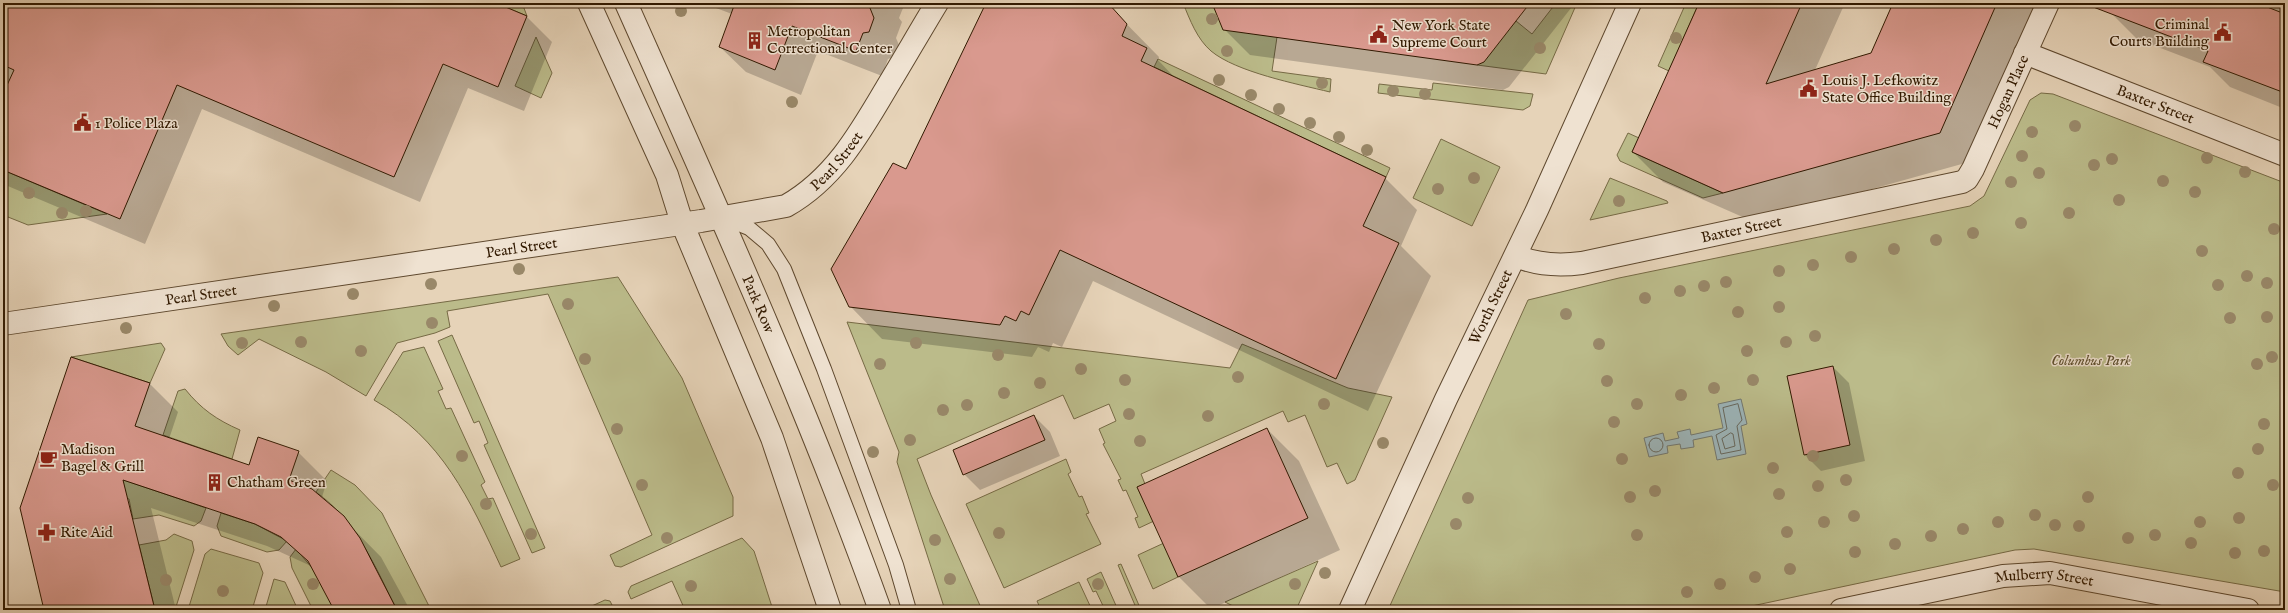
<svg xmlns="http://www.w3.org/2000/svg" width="2288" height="613" font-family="'IM FELL English',serif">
	<rect width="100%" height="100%" fill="#e6d3b8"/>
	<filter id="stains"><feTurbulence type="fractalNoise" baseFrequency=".005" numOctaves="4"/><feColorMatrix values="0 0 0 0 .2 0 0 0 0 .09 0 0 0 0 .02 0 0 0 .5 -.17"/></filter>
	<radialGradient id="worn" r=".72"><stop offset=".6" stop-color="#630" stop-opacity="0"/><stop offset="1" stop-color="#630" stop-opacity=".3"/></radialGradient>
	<path fill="#bbbb8a" stroke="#766a45" d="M496,3H522L527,16Z
		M1183,3H1212L1277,37L1272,71L1331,79L1330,92C1297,84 1236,72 1211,51C1197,39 1190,20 1183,3Z
		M1556,3H1577L1546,74L1477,65L1516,21L1532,34Z
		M1686,3H1699L1669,71L1658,66Z
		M536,37L552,73L541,98L515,86Z
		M1158,59L1390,168L1386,177L1154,67Z
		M1433,83L1533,94L1530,106L1523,110L1378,93L1379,84L1432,90Z
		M2041,93L2053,94L2285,183V592L2034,549L2015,550L1733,610H1388L1528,300L1619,278L1970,206L1984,196L2030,100Z
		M1628,133L1639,138L1632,152L1723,193L1703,198L1620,161L1617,155Z
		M1441,139L1500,167L1472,226L1413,198Z
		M3,170L107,214L28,225L3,215Z
		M1610,178L1667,201L1668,203L1590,220Z
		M618,277L682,378L733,497V516L621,567L615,566L610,555L652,535L548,294L447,311L450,327L435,333L397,343L366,396L326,372L259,339L238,355L228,346L221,334Z
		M847,322L1230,368L1242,344L1348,388L1392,397L1355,480L1347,484L1337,463L1327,467L1305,415L1288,422L1283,411L1141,474L1145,484L1137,487L1154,521L1139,528L1135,518L1138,517L1126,490L1123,491L1118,480L1121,479L1103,444L1105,443L1099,429L1116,421L1109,404L1074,419L1063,395L917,459L931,495L982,610H945L897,462L899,452Z
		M452,335L545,548L532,553L484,445L488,443L479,421L474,423L438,341Z
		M161,343L165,349L150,383L71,357Z
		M424,347L443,389L438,391L446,409L451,408L485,482L481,485L488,499L493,498L520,559L501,567C470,500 442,438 374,400L403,352Z
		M185,389C201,409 217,420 240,430L232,459L163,435L178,391Z
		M1066,459L1071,472L1068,474L1079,497L1082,496L1089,513L1086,514L1101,544L1004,588L966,504Z
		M331,470L355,485L382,513L431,610H397C375,567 357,521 316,492Z
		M118,478L206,508L201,521L194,526L159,515L133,519L129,499L113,494Z
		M221,513L255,524L287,541L279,550L267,552L221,536L217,526Z
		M174,534L192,541L194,550L175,610H155L139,545L166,540Z
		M742,538L754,551L773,610H685L672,581L631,599L628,592L631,586Z
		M1164,543L1178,577L1153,589L1138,555Z
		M211,549L259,563L263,573L252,610H188L205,554Z
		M296,549L313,569L335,610H313L292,568L290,557Z
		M1318,561L1296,610H1241L1225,602Z
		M1121,564L1141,610H1137L1118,565Z
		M1101,572L1118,610H1105L1096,591L1093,592L1087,579Z
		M274,579L285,582L298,610H265Z
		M1079,582L1092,610H1041L1037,601Z
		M605,600L610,601L613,607L606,610H583Z"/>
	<path fill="#9cb5ba" stroke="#717770" d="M1741,399L1747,424L1741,426L1746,454L1717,460L1712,436L1693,440L1694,447L1681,449L1680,444L1667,446L1668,453L1649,457L1644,438L1663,433L1665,441L1679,438L1677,432L1690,429L1691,435L1723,428L1718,404Z"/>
	<path fill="#0003" d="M3,3H494L527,17L552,42L524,111L468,88L420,202L202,109L145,244L3,184Z
		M711,3H905L899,18L902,22L896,38L899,45L895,57L888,59L882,76L818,51L801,95L746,72L720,47L732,14L716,8Z
		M995,3H1106L1159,57L1158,60L1176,79L1385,178L1417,210L1401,246L1431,276L1368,411L1093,281L1062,347L1053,343L1049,352L1038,347L1032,357L882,339L850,306L907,171Z
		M1213,3H1575L1509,87L1503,90L1250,55L1224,29Z
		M1700,3H1845L1815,70L1872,54L1894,3H2040L1969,162L1754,222L1663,182L1633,152Z
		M2115,3H2285V109L2230,87L2210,67L2137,39L2111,13Z
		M1833,367L1849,383L1865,461L1821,471L1805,455Z
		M150,384L178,412L169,439L250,466L298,452L327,481L322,497L381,557L410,610H336L311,566L267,546L151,508L176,610H45Z
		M1034,416L1050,432L1060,456L980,490L964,474Z
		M1267,429L1299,461L1340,550L1211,609L1179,577L1139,487Z"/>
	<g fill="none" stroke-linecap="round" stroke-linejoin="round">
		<path stroke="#66675d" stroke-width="1" d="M1738,404L1742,420L1737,426L1741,450L1721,454L1716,435L1727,429L1723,408Z
			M1731,433L1733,434L1735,446L1725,449L1722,439Z
			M1649 445a7 7 0 1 1 14 0a7 7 0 1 1-14 0Z"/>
	</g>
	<path fill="#d9998e" stroke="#311900" d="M3,3H496L527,16L498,87L443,64L394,177L177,85L120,219L3,170V94L14,70L3,65Z
		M735,3H868L874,18L869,32L863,33L856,51L792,26L775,70L719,47Z
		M986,3H1108L1127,24L1122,36L1147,48L1141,61L1386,177L1363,226L1399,243L1336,379L1060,250L1029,315L1021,311L1016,321L1005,316L1000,325L849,307L831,269L893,163L906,169Z
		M1212,3H1530L1484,62L1477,65L1223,30Z
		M1699,3H1802L1766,84L1871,53L1893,3H1997L1940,133L1723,193L1632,152Z
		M2089,3H2257L2285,14V93L2203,62L2208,51L2088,5Z
		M71,357L150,383L135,426L249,465L258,437L299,451L289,480L312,489L344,516L360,538L397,610H334L308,561L281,537L255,524L123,480L155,610H44L20,508Z
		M1833,366L1850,445L1804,455L1787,376Z
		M1034,415L1045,440L963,475L953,450Z
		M1267,428L1308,518L1178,577L1137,487Z"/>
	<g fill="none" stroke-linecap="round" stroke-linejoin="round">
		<defs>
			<path id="service" d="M724,218L749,228L768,244L784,269L824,369L896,565L909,610"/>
			<g id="minor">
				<path d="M589,3L667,175L682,223L772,438L830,610"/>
				<path id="s1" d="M626,3C715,203 806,404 880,610"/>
				<path id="s2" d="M2025,53L2285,155"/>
				<path id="s3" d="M1516,256C1537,265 1559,266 1582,263L1962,182L1967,179L1973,169L2048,3"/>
				<path id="s4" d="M3,324L701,221L786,206C834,179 860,133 887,87C904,59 920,31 937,3"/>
				<path id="s5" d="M1350,610L1446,399L1537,210L1630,3"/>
				<path id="s6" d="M1841,610L2003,576L2050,573L2248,610"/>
			</g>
		</defs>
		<use href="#service" stroke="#5e482e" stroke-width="16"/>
		<use href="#minor" stroke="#5e482e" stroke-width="24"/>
		<use href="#service" stroke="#efe2d1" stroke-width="14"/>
		<use href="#minor" stroke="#efe2d1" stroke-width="22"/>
	</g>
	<g fill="#998869">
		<circle cx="681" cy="11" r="6"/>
		<circle cx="1212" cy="19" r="6"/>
		<circle cx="1676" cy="38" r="6"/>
		<circle cx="1540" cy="48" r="6"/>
		<circle cx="1227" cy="51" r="6"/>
		<circle cx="1219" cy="80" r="6"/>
		<circle cx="1322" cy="83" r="6"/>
		<circle cx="1393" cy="91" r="6"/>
		<circle cx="1425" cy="94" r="6"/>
		<circle cx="1251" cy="95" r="6"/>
		<circle cx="792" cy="102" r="6"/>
		<circle cx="1279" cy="109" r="6"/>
		<circle cx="1310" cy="123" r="6"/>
		<circle cx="2075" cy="126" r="6"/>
		<circle cx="2032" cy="132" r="6"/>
		<circle cx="1339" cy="137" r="6"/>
		<circle cx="1367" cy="150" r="6"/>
		<circle cx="2022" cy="156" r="6"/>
		<circle cx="2207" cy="158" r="6"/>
		<circle cx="2112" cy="159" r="6"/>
		<circle cx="2094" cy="165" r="6"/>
		<circle cx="2245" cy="172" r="6"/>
		<circle cx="2039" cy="173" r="6"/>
		<circle cx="1474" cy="178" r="6"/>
		<circle cx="2163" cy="181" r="6"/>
		<circle cx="2011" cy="182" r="6"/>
		<circle cx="1438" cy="189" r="6"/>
		<circle cx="2195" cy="192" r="6"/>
		<circle cx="29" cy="193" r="6"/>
		<circle cx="2119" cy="200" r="6"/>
		<circle cx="1619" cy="201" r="6"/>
		<circle cx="86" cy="211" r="6"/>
		<circle cx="62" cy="213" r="6"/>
		<circle cx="2069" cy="213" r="6"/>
		<circle cx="2021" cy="223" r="6"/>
		<circle cx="2274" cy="229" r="6"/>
		<circle cx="1973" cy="233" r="6"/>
		<circle cx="1936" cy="240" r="6"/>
		<circle cx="1894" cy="249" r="6"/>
		<circle cx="2202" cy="251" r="6"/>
		<circle cx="1851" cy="257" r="6"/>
		<circle cx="1813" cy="265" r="6"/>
		<circle cx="519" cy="269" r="6"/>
		<circle cx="1779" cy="271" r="6"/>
		<circle cx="2247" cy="276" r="6"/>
		<circle cx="1726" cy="282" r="6"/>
		<circle cx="2267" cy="283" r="6"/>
		<circle cx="431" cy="284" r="6"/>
		<circle cx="2218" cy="285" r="6"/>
		<circle cx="1704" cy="286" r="6"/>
		<circle cx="1680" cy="291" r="6"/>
		<circle cx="353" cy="294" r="6"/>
		<circle cx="1645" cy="298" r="6"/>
		<circle cx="568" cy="304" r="6"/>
		<circle cx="274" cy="306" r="6"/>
		<circle cx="1779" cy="307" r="6"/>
		<circle cx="1738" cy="312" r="6"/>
		<circle cx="1566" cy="314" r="6"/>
		<circle cx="2267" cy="317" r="6"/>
		<circle cx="2230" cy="318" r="6"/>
		<circle cx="432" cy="323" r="6"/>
		<circle cx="126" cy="328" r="6"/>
		<circle cx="1815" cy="336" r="6"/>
		<circle cx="301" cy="342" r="6"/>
		<circle cx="1786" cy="342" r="6"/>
		<circle cx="242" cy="343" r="6"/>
		<circle cx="916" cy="343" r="6"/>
		<circle cx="1599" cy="344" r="6"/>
		<circle cx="361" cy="351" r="6"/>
		<circle cx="1747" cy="351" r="6"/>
		<circle cx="998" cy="355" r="6"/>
		<circle cx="2272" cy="357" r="6"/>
		<circle cx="585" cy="359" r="6"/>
		<circle cx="880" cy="364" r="6"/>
		<circle cx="2257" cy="364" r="6"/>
		<circle cx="1081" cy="369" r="6"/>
		<circle cx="1238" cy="377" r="6"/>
		<circle cx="1125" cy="380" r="6"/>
		<circle cx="1753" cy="380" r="6"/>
		<circle cx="1607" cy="381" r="6"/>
		<circle cx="1040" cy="383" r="6"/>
		<circle cx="1714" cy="388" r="6"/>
		<circle cx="1004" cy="393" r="6"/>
		<circle cx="1681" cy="395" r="6"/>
		<circle cx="1324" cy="404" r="6"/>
		<circle cx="1637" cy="404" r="6"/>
		<circle cx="967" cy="405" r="6"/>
		<circle cx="943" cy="410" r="6"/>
		<circle cx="1129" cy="414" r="6"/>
		<circle cx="1208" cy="416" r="6"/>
		<circle cx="1614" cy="422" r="6"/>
		<circle cx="2264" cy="424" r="6"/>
		<circle cx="617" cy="429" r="6"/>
		<circle cx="910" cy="440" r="6"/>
		<circle cx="1140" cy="441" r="6"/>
		<circle cx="1383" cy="443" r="6"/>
		<circle cx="2258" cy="449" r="6"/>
		<circle cx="873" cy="452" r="6"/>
		<circle cx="462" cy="456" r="6"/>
		<circle cx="1813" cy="456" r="6"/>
		<circle cx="1622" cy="459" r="6"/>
		<circle cx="1773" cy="468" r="6"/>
		<circle cx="2238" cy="473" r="6"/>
		<circle cx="1846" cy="480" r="6"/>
		<circle cx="642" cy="485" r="6"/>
		<circle cx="2273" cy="485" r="6"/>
		<circle cx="1818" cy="486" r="6"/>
		<circle cx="1655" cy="491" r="6"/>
		<circle cx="1779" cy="494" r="6"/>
		<circle cx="1630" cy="497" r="6"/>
		<circle cx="2088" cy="497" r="6"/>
		<circle cx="1468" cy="498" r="6"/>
		<circle cx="486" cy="504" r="6"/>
		<circle cx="2035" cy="515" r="6"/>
		<circle cx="1854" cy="516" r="6"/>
		<circle cx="2239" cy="518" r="6"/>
		<circle cx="1824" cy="522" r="6"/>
		<circle cx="1998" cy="522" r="6"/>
		<circle cx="2200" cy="522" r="6"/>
		<circle cx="1456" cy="524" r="6"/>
		<circle cx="2055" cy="525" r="6"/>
		<circle cx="2079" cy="526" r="6"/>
		<circle cx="1963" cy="529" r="6"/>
		<circle cx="1787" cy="532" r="6"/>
		<circle cx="999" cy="533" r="6"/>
		<circle cx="531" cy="534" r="6"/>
		<circle cx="1637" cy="535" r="6"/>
		<circle cx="2155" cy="535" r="6"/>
		<circle cx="1931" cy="536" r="6"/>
		<circle cx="667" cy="538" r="6"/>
		<circle cx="2128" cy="538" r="6"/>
		<circle cx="935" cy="540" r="6"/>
		<circle cx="2191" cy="543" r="6"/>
		<circle cx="1895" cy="544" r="6"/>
		<circle cx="2264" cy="551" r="6"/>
		<circle cx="1855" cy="552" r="6"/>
		<circle cx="2235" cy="553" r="6"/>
		<circle cx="1790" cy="569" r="6"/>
		<circle cx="1325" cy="573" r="6"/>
		<circle cx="1755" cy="577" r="6"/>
		<circle cx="950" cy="579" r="6"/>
		<circle cx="166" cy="580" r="6"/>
		<circle cx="313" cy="584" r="6"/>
		<circle cx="1098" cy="584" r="6"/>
		<circle cx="1295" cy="584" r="6"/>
		<circle cx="1720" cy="584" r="6"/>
		<circle cx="691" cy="586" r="6"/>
		<circle cx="223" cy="591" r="6"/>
		<circle cx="1687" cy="592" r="6"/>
	</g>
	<defs>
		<symbol id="civic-bare" viewBox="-9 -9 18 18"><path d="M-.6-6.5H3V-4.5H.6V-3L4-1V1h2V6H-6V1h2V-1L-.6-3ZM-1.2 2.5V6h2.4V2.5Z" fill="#8f2418" stroke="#efe2d1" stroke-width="2.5" paint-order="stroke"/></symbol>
		<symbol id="building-bare" viewBox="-9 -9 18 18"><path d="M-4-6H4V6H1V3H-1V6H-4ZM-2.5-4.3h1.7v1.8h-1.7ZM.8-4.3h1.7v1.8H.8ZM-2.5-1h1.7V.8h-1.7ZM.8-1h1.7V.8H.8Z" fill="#8f2418" stroke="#efe2d1" stroke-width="2.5" paint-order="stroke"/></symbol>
		<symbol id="cafe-bare" viewBox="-9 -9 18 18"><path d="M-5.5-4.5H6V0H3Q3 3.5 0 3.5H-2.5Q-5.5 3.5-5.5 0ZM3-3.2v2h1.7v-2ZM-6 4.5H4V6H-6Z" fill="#8f2418" stroke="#efe2d1" stroke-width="2.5" paint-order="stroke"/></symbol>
		<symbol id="pharmacy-bare" viewBox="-9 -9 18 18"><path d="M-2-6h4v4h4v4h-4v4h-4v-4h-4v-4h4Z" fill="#8f2418" stroke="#efe2d1" stroke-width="2.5" paint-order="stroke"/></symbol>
	</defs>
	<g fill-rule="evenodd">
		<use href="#civic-bare" x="2210" y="20" width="25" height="25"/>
		<use href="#civic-bare" x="1366" y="22" width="25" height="25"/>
		<use href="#building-bare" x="742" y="28" width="25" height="25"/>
		<use href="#civic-bare" x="1796" y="76" width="25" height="25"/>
		<use href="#civic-bare" x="70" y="110" width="25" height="25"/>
		<use href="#cafe-bare" x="36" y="446" width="25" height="25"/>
		<use href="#building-bare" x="202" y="470" width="25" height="25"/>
		<use href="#pharmacy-bare" x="34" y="520" width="25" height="25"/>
	</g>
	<g text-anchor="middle" stroke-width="3" stroke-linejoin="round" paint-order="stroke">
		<g font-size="15" fill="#311900" stroke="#efe2d1" text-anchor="start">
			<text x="2209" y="29" text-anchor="end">Criminal<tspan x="2209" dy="17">Courts Building</tspan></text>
			<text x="1392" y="30">New York State<tspan x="1392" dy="17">Supreme Court</tspan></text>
			<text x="767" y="36">Metropolitan<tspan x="767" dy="17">Correctional Center</tspan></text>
			<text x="1822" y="85">Louis J. Lefkowitz<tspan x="1822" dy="17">State Office Building</tspan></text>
			<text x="95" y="128">1 Police Plaza</text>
			<text x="61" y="454">Madison<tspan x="61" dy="17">Bagel &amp; Grill</tspan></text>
			<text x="227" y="487">Chatham Green</text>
			<text x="60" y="537">Rite Aid</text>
		</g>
		<g font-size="15" fill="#311900" stroke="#efe2d1">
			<text dy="5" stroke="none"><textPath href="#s3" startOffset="558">Hogan Place</textPath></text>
			<text dy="5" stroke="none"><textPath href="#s2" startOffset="140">Baxter Street</textPath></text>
			<text dy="5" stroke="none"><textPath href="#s4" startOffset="860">Pearl Street</textPath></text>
			<text dy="5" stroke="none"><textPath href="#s3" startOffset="230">Baxter Street</textPath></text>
			<text dy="5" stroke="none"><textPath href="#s4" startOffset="524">Pearl Street</textPath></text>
			<text dy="5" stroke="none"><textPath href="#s4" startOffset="200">Pearl Street</textPath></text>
			<text dy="5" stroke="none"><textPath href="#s1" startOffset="329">Park Row</textPath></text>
			<text dy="5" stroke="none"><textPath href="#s5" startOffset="334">Worth Street</textPath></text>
			<text dy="5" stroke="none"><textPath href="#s6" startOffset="207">Mulberry Street</textPath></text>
		</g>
		<g font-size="15" font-style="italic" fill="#5a4a29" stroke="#efe2d1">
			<text x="2091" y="365">Columbus Park</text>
		</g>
	</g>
	<rect width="2288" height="613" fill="none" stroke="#e6d3b8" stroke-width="16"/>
	<rect x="4" y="4" width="2280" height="605" fill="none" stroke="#311900" stroke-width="2"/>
	<rect x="8" y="8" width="2272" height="597" fill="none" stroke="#311900"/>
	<rect width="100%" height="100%" filter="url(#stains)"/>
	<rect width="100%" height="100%" fill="url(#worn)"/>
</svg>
